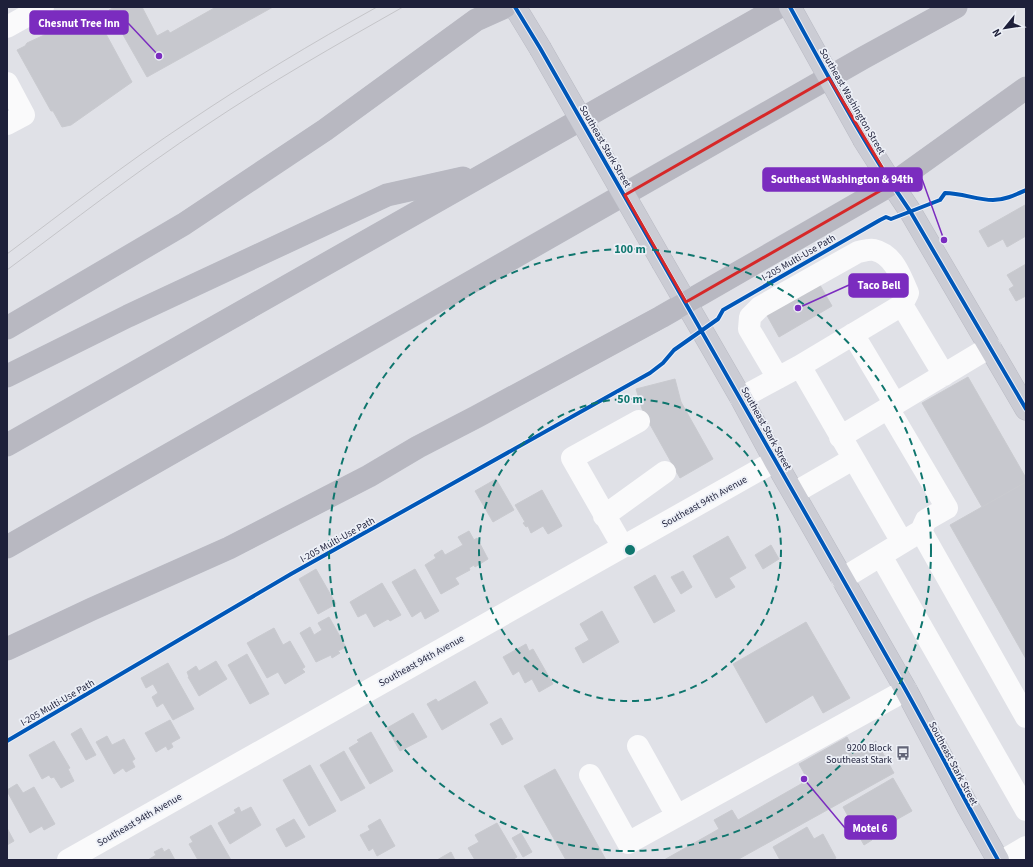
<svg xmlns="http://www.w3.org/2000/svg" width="1033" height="867" font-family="'Source Sans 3',sans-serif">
	<rect width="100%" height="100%" fill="#e0e1e7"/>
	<path fill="#c7c8ce" stroke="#c9cacf" d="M115,7H142L157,36L168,30L170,33L216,7H273L147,77L109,10Z
		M94,12L132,82L71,125L62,127L53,111H51L17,50L25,46L27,43Z
		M1025,205L1026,208V236L1007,247L1003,239L988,247L979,231Z
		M1026,264V296L1016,301L1009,289L1014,286L1007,275Z
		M817,280L832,306L779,337L764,310Z
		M968,377L1026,478V482L982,507L922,403Z
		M675,379L681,402L713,459L680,478L643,412L636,389Z
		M496,479L514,510L493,522L475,491Z
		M1026,482V659L950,525Z
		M542,490L562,526L548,534L543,526L531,533L528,526L526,527L523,523L525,522L515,505Z
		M469,531L474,540L477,538L488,559L475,567L474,565L469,568L470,570L455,578L459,584L441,594L425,565L436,558L434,555L442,550L445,555L463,545L458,537Z
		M728,536L746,568L729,578L735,587L716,598L693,556Z
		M771,545L779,559L763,569L755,555Z
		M316,569L336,604L318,614L299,579Z
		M415,569L439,611L425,619L421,611L412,617L392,582Z
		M683,571L692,587L681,594L671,577Z
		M655,575L675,611L654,623L634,587Z
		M382,583L401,615L390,621L388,619L374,627L366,613L358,617L350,602Z
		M602,611L619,642L583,663L575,648L589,640L580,624Z
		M329,617L346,647L338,651L340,653L332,658L331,655L316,662L300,633L310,627L314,635L322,630L318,623Z
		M806,622L850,698L823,713L813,695L766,723L733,664Z
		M274,628L283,645L290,641L305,667L302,669L305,672L285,684L278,672L267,678L247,643Z
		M526,644L529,651L533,649L553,684L539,692L532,679L525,683L519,671L513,675L503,657Z
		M247,654L269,694L250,704L228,665Z
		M216,661L227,679L199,696L188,677H189L187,672L196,666L199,671Z
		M168,663L194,709L173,720L163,703L157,707L152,697L158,693L153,684L146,688L141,678Z
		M475,681L488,703L442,730L427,704L436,699L438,702Z
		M413,713L427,737L400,751L387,728Z
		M501,718L513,739L502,745L490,724Z
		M170,720L180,738L171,743L173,747L168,750L166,746L156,752L145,733Z
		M81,728L96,755L86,760L71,734Z
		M371,732L393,771L370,784L349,748L359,742L357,740Z
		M107,736L112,745L124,739L135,759L132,761L135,767L126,772L123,768L114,774L96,742Z
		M847,737L856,753L876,741L894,773L737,860H664L719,829L714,820L732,810L738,820L808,780L799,764Z
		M54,741L70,768L68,769L74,781L61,788L54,777L51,778L49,775L42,779L29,755Z
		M344,751L365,788L341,801L320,765Z
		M310,765L336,811L309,826L283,780Z
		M555,769L606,860H566L524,786Z
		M893,778L912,811L869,835L872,840L864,845L843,807Z
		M17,784L23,793L34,787L55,824L44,830L42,826L30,833L7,791V790Z
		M239,807L241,812L251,807L261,825L230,844L218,823L236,813L234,810Z
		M294,819L305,837L286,847L276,829Z
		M380,819L395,846L377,856L373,848L369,851L360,835L370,830L368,826Z
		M497,823L517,857L512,860H475L468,848L479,842L475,835Z
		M211,825L231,860H198L189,844L193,842L190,837Z
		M807,827L814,839L823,834L836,858L832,860H780L773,847Z
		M7,828L14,841L7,845Z
		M521,833L532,852L523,857L512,838Z
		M162,848L164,852L169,849L175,860H148L156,855L154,852Z
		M451,852L455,860H437Z"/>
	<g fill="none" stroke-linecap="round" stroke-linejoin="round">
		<defs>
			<path id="major" d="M515,7L540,48
				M864,140L892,184L910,211L1026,409
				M663,263L741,398L775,461L906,690L968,807L998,860"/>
			<path id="highway" d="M7,328L184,224L325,130L476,20L505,7
				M7,376L128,316L387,195L463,178
				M7,445L779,7
				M7,547L863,58L956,7
				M7,649L92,609L229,548L369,476L418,447L476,417L661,317L892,184L1026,88"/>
		</defs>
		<use href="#major" stroke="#babbc4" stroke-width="23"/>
		<use href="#highway" stroke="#babbc4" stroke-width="23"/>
		<path stroke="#fafafb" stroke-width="22" d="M7,27L43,7
			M7,83L24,115L7,124
			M853,334L895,404
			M800,366L902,305L944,375
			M778,378L749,329L750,317L760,307L858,252C863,251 869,249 874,250C893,254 901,276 908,293L902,305
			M741,398L800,366L902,542
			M840,437L990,347
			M794,493L853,459
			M604,516L665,472
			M921,531L1026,717
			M623,547L572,458L639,421
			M881,556L1026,810
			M842,579L921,531L926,520L947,508L888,408
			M638,746L677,816
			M590,775L628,843L906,690
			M68,860L775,461
			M1004,860L1026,847"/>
		<use href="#major" stroke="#cbccd4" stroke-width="22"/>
		<use href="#highway" stroke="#b8b8c1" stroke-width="22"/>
		<path stroke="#c5c5c9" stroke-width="1" d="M7,254C67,209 126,163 188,122C249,81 312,43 377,7
			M7,270C73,221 137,171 205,126C269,83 336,45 403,7"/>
		<defs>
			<path id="major-bridge" d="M790,7L864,140
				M540,48L663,263"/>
		</defs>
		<use href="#major-bridge" stroke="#babbc4" stroke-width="23" stroke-linecap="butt"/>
		<use href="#major-bridge" stroke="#cbccd4" stroke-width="22"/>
		<defs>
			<path id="cycleway" d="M515,7L540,48C663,261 783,474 904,687C936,744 966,803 998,860
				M790,7C828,76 865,146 910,211L1026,409
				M7,741L291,574L650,373L663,363L674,350L718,319L723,310L880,220L886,217L891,219L940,200L945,193C962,193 977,200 993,200C1005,200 1015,195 1026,190"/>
		</defs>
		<use href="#cycleway" stroke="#edf0f7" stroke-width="6"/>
		<use href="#cycleway" stroke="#0057b8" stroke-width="4"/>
	</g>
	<path fill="none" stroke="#d62828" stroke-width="3" stroke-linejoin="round" d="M829,78L892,184L686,302L625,195Z"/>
	<g fill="none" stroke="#0f766e" stroke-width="2" stroke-dasharray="7 5">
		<circle cx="630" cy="550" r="151"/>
		<circle cx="630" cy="550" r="301"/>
	</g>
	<defs>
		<symbol id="bus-bare" viewBox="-9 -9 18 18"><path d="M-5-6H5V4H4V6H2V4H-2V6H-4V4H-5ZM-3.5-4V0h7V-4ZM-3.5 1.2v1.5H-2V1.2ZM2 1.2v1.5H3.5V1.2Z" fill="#626477" stroke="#edf0f7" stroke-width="2.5" paint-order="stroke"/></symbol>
	</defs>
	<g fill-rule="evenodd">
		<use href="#bus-bare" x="893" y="743" width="20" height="20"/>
	</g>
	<g text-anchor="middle" stroke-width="3.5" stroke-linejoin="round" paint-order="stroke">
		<g font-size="10" fill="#1e203a" stroke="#edf0f7">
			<text transform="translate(853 101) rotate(60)" y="4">Southeast Washington Street</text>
			<text transform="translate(606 146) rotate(60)" y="4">Southeast Stark Street</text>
			<text transform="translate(798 257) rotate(-30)" y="4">I-205 Multi-Use Path</text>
			<text transform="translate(767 428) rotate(61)" y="4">Southeast Stark Street</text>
			<text transform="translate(704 501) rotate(-29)" y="4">Southeast 94th Avenue</text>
			<text transform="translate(337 539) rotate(-29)" y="4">I-205 Multi-Use Path</text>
			<text transform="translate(421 660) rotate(-29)" y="4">Southeast 94th Avenue</text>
			<text transform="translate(57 702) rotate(-30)" y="4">I-205 Multi-Use Path</text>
			<text transform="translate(954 763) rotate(62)" y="4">Southeast Stark Street</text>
			<text transform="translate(139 819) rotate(-30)" y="4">Southeast 94th Avenue</text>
		</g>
		<g font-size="10" fill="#1e203a" stroke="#edf0f7" text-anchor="end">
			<text x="892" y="751">9200 Block<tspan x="892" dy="12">Southeast Stark</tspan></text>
		</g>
	</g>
	<circle cx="630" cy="550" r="6" fill="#0f766e" stroke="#edf0f7" stroke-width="2"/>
	<g font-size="12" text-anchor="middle" font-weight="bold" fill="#0f766e" stroke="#edf0f7" stroke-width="3.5" stroke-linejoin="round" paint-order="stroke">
		<text x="630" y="253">100 m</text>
		<text x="630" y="403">50 m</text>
	</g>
	<path fill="none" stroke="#7b2cbf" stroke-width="1.5" d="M159 56L128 23M944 240L922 179M798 308L849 285M804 779L845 828"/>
	<g fill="#7b2cbf" stroke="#edf0f7" stroke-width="1.5">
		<circle cx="159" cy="56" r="4"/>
		<circle cx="944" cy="240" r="4"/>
		<circle cx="798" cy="308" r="4"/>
		<circle cx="804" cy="779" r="4"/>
	</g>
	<g fill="#7b2cbf" stroke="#7b2cbf" stroke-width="1.5">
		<rect x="30" y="11" width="98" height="23" rx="4"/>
		<rect x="763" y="168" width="159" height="23" rx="4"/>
		<rect x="849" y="274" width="59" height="23" rx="4"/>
		<rect x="845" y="816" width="51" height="23" rx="4"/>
	</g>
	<g font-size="11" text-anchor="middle" font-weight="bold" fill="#fff">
		<text x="79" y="27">Chesnut Tree Inn</text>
		<text x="842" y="183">Southeast Washington &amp; 94th</text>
		<text x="879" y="289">Taco Bell</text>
		<text x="870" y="832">Motel 6</text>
	</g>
	<rect width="1033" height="867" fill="none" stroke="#1e203a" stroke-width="16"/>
	<g transform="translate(1005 28) rotate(240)" stroke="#edf0f7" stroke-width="3" paint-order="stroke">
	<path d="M0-3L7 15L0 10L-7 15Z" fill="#1e203a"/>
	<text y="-6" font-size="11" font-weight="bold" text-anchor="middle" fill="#1e203a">N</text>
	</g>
</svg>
